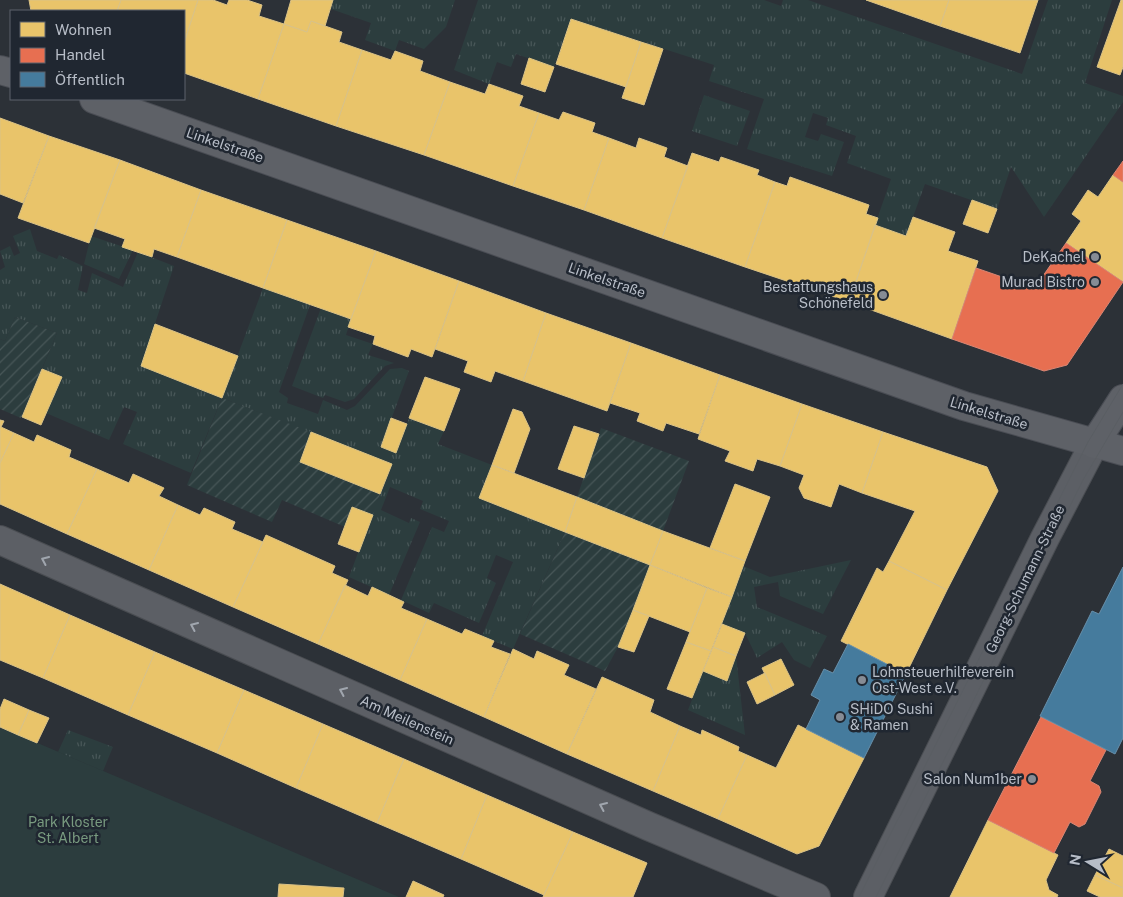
<svg xmlns="http://www.w3.org/2000/svg" width="1123" height="897" font-family="'Public Sans',sans-serif">
	<defs>
		<pattern id="grass-tufts" width="24" height="20" patternUnits="userSpaceOnUse" patternTransform="scale(1.25)"><rect width="24" height="20" fill="#2c3d3e"/><path d="M3 7l-1-3M5 7V3M7 7l1-3M15 17l-1-3M17 17v-4M19 17l1-3" fill="none" stroke="#485758"/></pattern>
		<pattern id="garden-furrows" width="10" height="10" patternUnits="userSpaceOnUse" patternTransform="scale(1.25)"><rect width="10" height="10" fill="#2c3d3e"/><path d="M-1 1l2-2M0 10L10 0M9 11l2-2" fill="none" stroke="#485758"/></pattern>
	</defs>
	<rect width="100%" height="100%" fill="#2c3137"/>
	<path fill="url(#grass-tufts)" d="M333,0H455L446,27L424,49L399,40L395,51L365,40L371,23L331,9Z
		M478,0H764L781,6L783,0H808L1022,74L1048,0H1112L1085,83L1123,96V102L1044,217L1011,167L997,209L925,184L906,236L875,225L891,179L847,163L856,136L826,125L828,118L813,113L805,137L818,141L821,134L844,142L832,176L747,149L764,99L709,81L714,65L571,19L554,67L516,54L511,67L497,62L489,84L454,70Z
		M704,95L750,111L737,146L692,131Z
		M30,229L37,251L57,259L59,255L83,266L78,290L87,293L92,273L123,287L138,252L174,266L141,366L222,397L263,288L310,305L279,392L288,398L287,403L318,414L323,400L347,410L355,406L390,369L402,368L409,371L381,447L396,453L409,418L444,431L438,444L492,465L480,498L565,532L513,649L482,636L513,562L496,555L487,578L496,583L479,623L434,603L429,613L401,600L432,527L444,532L449,521L420,509L423,501L390,487L381,510L409,523L411,518L420,522L389,595L349,577L391,464L222,398L191,473L123,444L137,412L124,407L109,440L46,413L62,377L42,369L57,333L15,317L5,341L0,339V270L5,267L0,251L10,246L14,256L20,253L13,236Z
		M91,236L133,250L119,279L84,264Z
		M321,308L351,319L346,335L373,344L368,355L394,363L385,366L354,399L345,402L325,395L323,398L292,386Z
		M851,560L823,614L780,596L778,582L754,587L757,607L827,636L810,668L794,660L782,642L757,658L745,633L722,624L743,566L770,577Z
		M736,656L745,735L688,710L703,671L727,681Z
		M68,730L113,747L103,771L58,752Z"/>
	<path fill="#2c3d3e" d="M0,727L399,897H343L344,888L279,884L278,897H0Z"/>
	<path fill="url(#garden-furrows)" d="M15,317L57,333L21,418L0,409V339L5,341Z
		M222,398L311,432L300,462L380,494L373,515L345,527L282,500L272,522L187,485Z
		M601,428L689,461L663,531L577,497Z
		M565,532L650,565L618,647L605,671L520,634Z"/>
	<path fill="#e9c46a" stroke="#dac286" d="M29,0H121L117,11H31Z
		M121,0H198L184,43V11H117Z
		M198,0H213L227,5L229,0H247L262,5L259,16L284,24L258,99L184,73V43Z
		M291,0H333L325,26L311,21L307,32L284,24Z
		M866,0H949L940,26Z
		M949,0H1038L1020,53L940,26Z
		M1121,0H1123V67L1120,75L1097,67Z
		M571,19L641,42L626,87L556,64Z
		M311,21L342,32L339,42L362,50L336,126L258,99L284,24L307,32Z
		M641,42L663,49L644,105L622,98Z
		M362,50L391,60L395,51L423,61L420,71L450,82L424,155L336,126Z
		M529,58L554,67L545,92L521,84Z
		M450,82L485,94L489,84L523,96L519,106L539,113L513,186L424,155Z
		M563,112L595,123L592,132L609,138L584,210L513,186L539,113L559,120Z
		M0,118L49,136L23,203L0,194Z
		M49,136L120,160L89,243L18,218Z
		M609,138L636,148L639,138L667,148L664,157L688,166L662,238L584,210Z
		M692,153L719,162L721,157L759,170L757,175L775,182L745,267L662,238Z
		M120,160L201,190L177,257L154,249L152,257L122,247L125,239L94,228Z
		M1113,175L1123,182V282L1066,243L1081,221L1072,214L1088,190L1098,197Z
		M790,177L869,205L866,214L878,218L849,302L745,267L775,182L787,186Z
		M201,190L287,220L263,288L177,257Z
		M972,200L997,209L988,233L963,224Z
		M913,217L955,232L948,251L978,261L952,339L849,302L875,225L906,236Z
		M287,220L376,251L351,319L263,288Z
		M376,251L459,281L432,357L411,349L408,357L373,344L375,336L348,327Z
		M459,281L546,313L523,381L495,371L491,382L464,372L468,361L435,349Z
		M546,313L631,343L607,411L523,381Z
		M155,324L238,356L222,398L141,366Z
		M631,343L720,375L699,434L666,423L663,431L637,421L640,413L610,403Z
		M42,369L62,377L41,425L22,417Z
		M720,375L802,404L780,466L757,459L753,471L725,461L730,451L698,439Z
		M425,377L460,389L444,431L409,418Z
		M802,404L883,432L862,493L839,484L831,507L804,498L799,488L804,475L780,466Z
		M513,409L522,412L530,429L514,473L492,465Z
		M391,418L407,424L396,453L381,447Z
		M0,420L4,421L1,427L14,433L0,463Z
		M574,426L599,434L584,478L558,469Z
		M311,432L392,464L380,494L300,462Z
		M883,432L987,467L998,491L947,590L889,561L915,511L862,493Z
		M14,433L34,442L37,435L71,450L69,457L97,469L67,534L0,504V463Z
		M492,465L577,497L565,532L479,498Z
		M97,469L129,483L133,474L164,488L159,496L178,505L149,570L67,534Z
		M735,484L770,497L745,561L710,548Z
		M577,497L663,531L650,565L565,532Z
		M178,505L200,515L204,508L235,522L232,529L263,542L233,607L149,570Z
		M352,507L373,515L359,552L338,544Z
		M663,531L745,561L732,597L650,565Z
		M266,535L335,566L332,573L348,580L318,644L233,607Z
		M889,561L947,590L906,674L841,641L877,568L883,572Z
		M650,565L707,588L690,632L633,610Z
		M0,584L70,615L43,678L0,660Z
		M345,585L368,596L372,587L404,602L401,608L427,619L400,680L318,644Z
		M707,588L732,597L711,651L686,642Z
		M633,610L649,616L634,652L618,647Z
		M70,615L155,652L128,715L43,678Z
		M427,619L462,634L465,629L494,641L491,647L510,654L484,717L400,680Z
		M722,624L745,633L736,656L713,647Z
		M686,642L711,651L692,698L667,689Z
		M713,647L736,656L727,681L703,671Z
		M513,649L534,659L537,651L569,665L564,675L596,689L567,754L484,717Z
		M155,652L244,690L217,753L128,715Z
		M781,659L794,685L775,695L762,668Z
		M765,673L775,695L757,704L747,682Z
		M602,677L654,700L650,712L680,726L653,791L567,754Z
		M244,690L323,724L296,788L217,753Z
		M4,699L29,710L18,735L0,727V709Z
		M29,710L49,718L37,743L18,735Z
		M323,724L404,759L377,823L296,788Z
		M798,725L864,758L819,846L797,854L718,819L747,755L776,768Z
		M680,726L701,735L702,730L739,747L738,751L747,755L718,819L653,791Z
		M404,759L487,795L461,859L377,823Z
		M487,795L573,832L544,895L461,859Z
		M988,820L1058,855L1046,880L1049,890L1058,895L1057,897H950Z
		M573,832L647,863L633,897H543Z
		M1109,849L1123,856V888L1095,875Z
		M1095,875L1123,888V897H1100L1087,891Z
		M413,881L444,895L443,897H406Z
		M279,884L344,888L343,897H278Z"/>
	<path fill="#e76f51" stroke="#d98674" d="M1123,161V182L1113,175Z
		M1066,243L1123,282L1067,365L1044,371L952,339L976,268L1031,287L1038,283Z
		M1041,717L1106,750L1090,781L1099,786L1101,792L1085,824L1079,827L1070,822L1054,853L988,820Z"/>
	<path fill="#457b9d" stroke="#678faa" d="M1123,567V738L1115,754L1040,716L1092,611L1099,614Z
		M848,644L906,674L864,758L806,729L820,700L811,695L824,669L833,673Z"/>
	<g fill="none" stroke-linecap="round" stroke-linejoin="round">
		<defs>
			<path id="minor" d="M0,540L648,826L816,897
				M868,897L1045,538L1094,444"/>
			<path id="major" d="M0,70L11,73
				M94,99L964,406L1123,451
				M1094,444L1123,399"/>
		</defs>
		<use href="#minor" stroke="#4a4d52" stroke-width="30"/>
		<use href="#major" stroke="#4a4d54" stroke-width="30"/>
		<use href="#minor" stroke="#5c5f65" stroke-width="28"/>
		<use href="#major" stroke="#5e6167" stroke-width="28"/>
		<path stroke="#5a5e63" stroke-width="1" d="M859,897L1088,442L1123,384
			M876,897L1083,480L1123,412"/>
	</g>
	<defs><path id="oneway-chevron" d="M-2-3.5L2.5 0L-2 3.5" fill="none" stroke-width="1.6" stroke-linecap="round" stroke-linejoin="round" transform="scale(1.25)"/></defs>
	<g stroke="#a0a6ae">
		<use href="#oneway-chevron" transform="translate(45 560) rotate(-156)"/>
		<use href="#oneway-chevron" transform="translate(194 626) rotate(-156)"/>
		<use href="#oneway-chevron" transform="translate(343 691) rotate(-156)"/>
		<use href="#oneway-chevron" transform="translate(603 806) rotate(-156)"/>
	</g>
	<g fill="#868c95" stroke="#202731" stroke-width="2">
		<circle cx="1095" cy="257" r="5"/>
		<circle cx="1095" cy="282" r="5"/>
		<circle cx="883" cy="295" r="5"/>
		<circle cx="862" cy="680" r="5"/>
		<circle cx="840" cy="717" r="5"/>
		<circle cx="1032" cy="779" r="5"/>
	</g>
	<g text-anchor="middle" stroke-width="5" stroke-linejoin="round" paint-order="stroke">
		<g font-size="14" fill="#b7bdc7" stroke="#202731">
			<text transform="translate(225 145) rotate(19)" y="5">Linkelstraße</text>
			<text transform="translate(607 280) rotate(19)" y="5">Linkelstraße</text>
			<text transform="translate(989 413) rotate(17)" y="5">Linkelstraße</text>
			<text transform="translate(1025 579) rotate(-64)" y="5">Georg-Schumann-Straße</text>
			<text transform="translate(407 720) rotate(24)" y="5">Am Meilenstein</text>
		</g>
		<g font-size="14" fill="#b7bdc7" stroke="#202731" text-anchor="end">
			<text x="1085" y="262">DeKachel</text>
			<text x="1085" y="287">Murad Bistro</text>
			<text x="873" y="292">Bestattungshaus<tspan x="873" dy="16">Schönefeld</tspan></text>
			<text x="872" y="677" text-anchor="start">Lohnsteuerhilfeverein<tspan x="872" dy="16">Ost-West e.V.</tspan></text>
			<text x="850" y="714" text-anchor="start">SHiDO Sushi<tspan x="850" dy="16">&amp; Ramen</tspan></text>
			<text x="1022" y="784">Salon Num1ber</text>
		</g>
		<g font-size="14" fill="#789a7f" stroke="#202731">
			<text x="68" y="827">Park Kloster<tspan x="68" dy="16">St. Albert</tspan></text>
		</g>
	</g>
	<rect x="10" y="10" width="175" height="90" fill="#202731" stroke="#5c636d"/>
	<rect x="20" y="22" width="25" height="15" fill="#e9c46a" stroke="#5c636d"/>
	<text x="55" y="35" font-size="15" fill="#b7bdc7">Wohnen</text>
	<rect x="20" y="48" width="25" height="15" fill="#e76f51" stroke="#5c636d"/>
	<text x="55" y="60" font-size="15" fill="#b7bdc7">Handel</text>
	<rect x="20" y="72" width="25" height="15" fill="#457b9d" stroke="#5c636d"/>
	<text x="55" y="85" font-size="15" fill="#b7bdc7">Öffentlich</text>
	<g transform="translate(1088 862) rotate(280)" stroke="#202731" stroke-width="4" paint-order="stroke">
	<path d="M0-4L9 19L0 12L-9 19Z" fill="#b7bdc7"/>
	<text y="-8" font-size="14" font-weight="bold" text-anchor="middle" fill="#b7bdc7">N</text>
	</g>
</svg>
